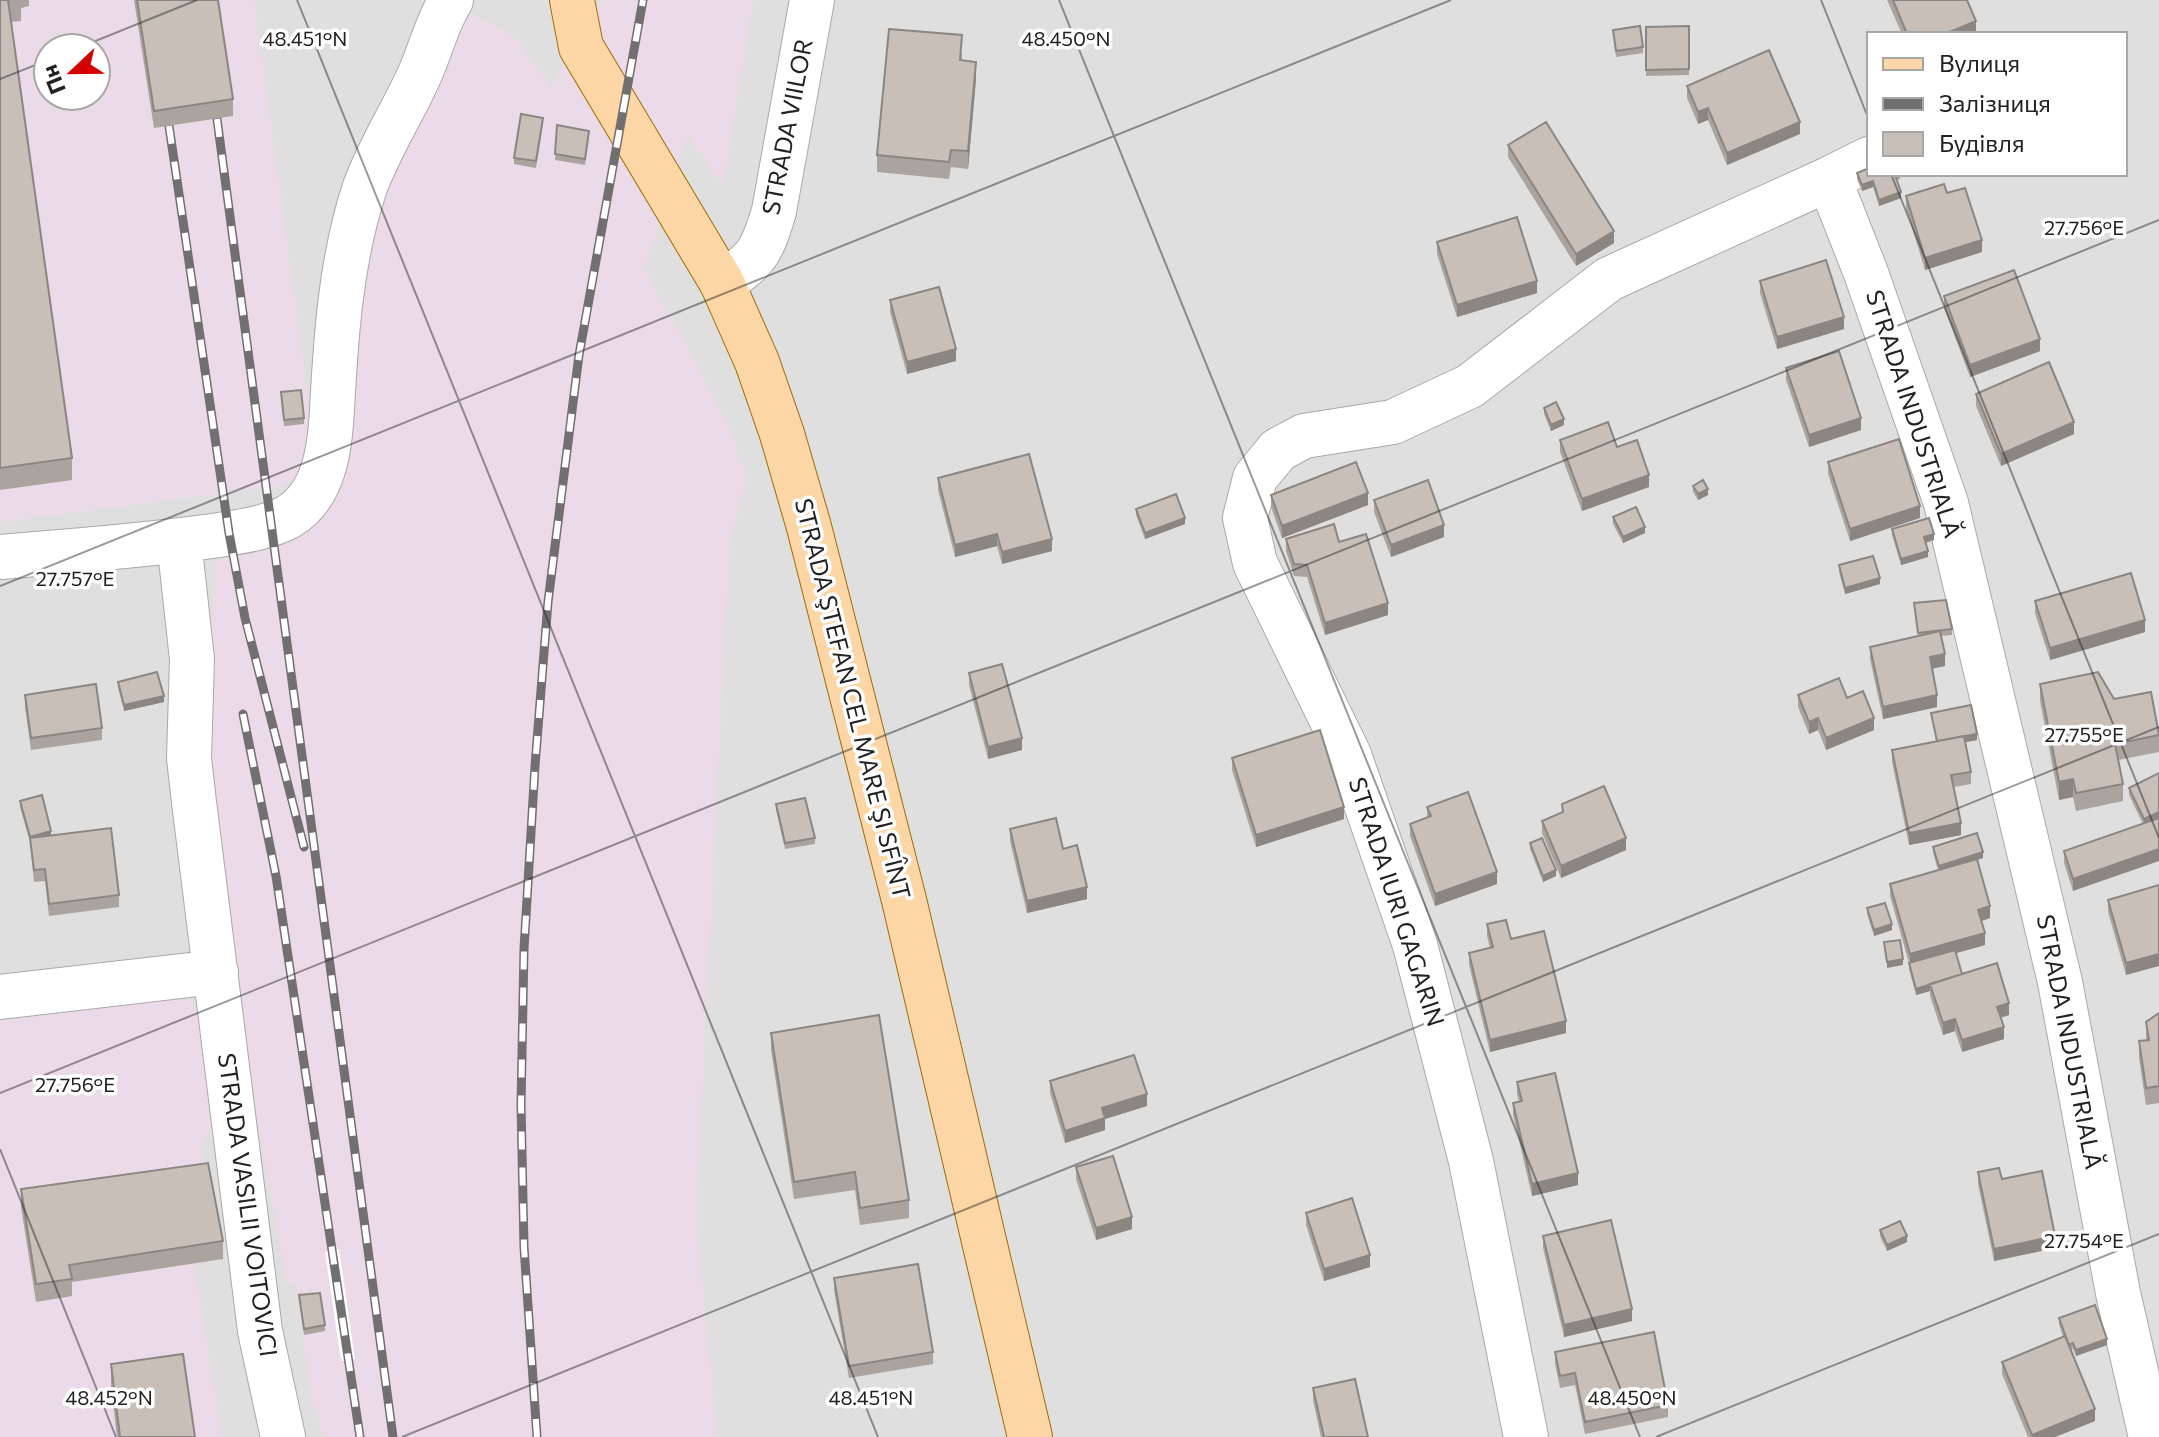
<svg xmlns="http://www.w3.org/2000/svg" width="2159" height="1437" font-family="Commissioner,sans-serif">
	<rect width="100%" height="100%" fill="#f2efe9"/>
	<path fill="#e0dfdf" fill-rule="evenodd" d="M0,0H2159V1437H0ZM1869,34H2125V174H1869ZM48,48H96V96H48Z"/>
	<path fill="#ebdbe8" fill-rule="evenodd" d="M0,0H254L313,436L300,474L282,486L0,522ZM48,48H96V96H48Z
		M602,0H753L723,186L688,135L644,268L729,426L746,478L729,545L696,1217L717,1437H324L312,1400L296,1285L287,1283L234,989L196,748L211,646L216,560L300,526L352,339L373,218L467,11L515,38L551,87Z
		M183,996L198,1008L214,1127L200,1145L223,1259L194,1264L222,1437H0V1012Z"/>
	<path fill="#fff" d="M339,1249L355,1359L341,1361L325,1252Z"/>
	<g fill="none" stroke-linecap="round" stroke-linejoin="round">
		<defs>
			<path id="minor" d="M1829,179L1869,159
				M722,283C757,260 762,252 774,211L812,0
				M179,541L192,659L189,758L194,802L260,1331L283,1437
				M0,557C70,551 142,546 212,536C237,532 265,529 288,517C325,495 330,448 332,409C336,335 341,259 365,187C379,149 401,115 418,78C430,53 436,24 451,0
				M0,997L216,972
				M1526,1437L1471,1161L1415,945L1349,755L1255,563L1245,518L1255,478L1278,450L1304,436L1393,422L1470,386L1609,279L1829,179L1866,273L1946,503L2060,982L2118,1293L2151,1437"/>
			<path id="major" d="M572,0L581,47L722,283L757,362L782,434L809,527L904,900L1030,1437"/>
		</defs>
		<use href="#minor" stroke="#a9a9a9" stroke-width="46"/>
		<use href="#major" stroke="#a06b00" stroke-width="46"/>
		<use href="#minor" stroke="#fff" stroke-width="44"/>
		<use href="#major" stroke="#fcd6a4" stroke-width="44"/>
		<defs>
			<path id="rail" d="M217,119L393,1437
				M169,126L229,533L245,618L304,847
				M243,714L276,876L360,1437
				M537,1437L524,1247L521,1105L524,949L535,766L548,602L579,355L643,0"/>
		</defs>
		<use href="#rail" stroke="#707070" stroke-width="9"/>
		<use href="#rail" stroke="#fff" stroke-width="6" stroke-dasharray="18" stroke-linecap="butt"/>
	</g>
	<path fill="#aba49e" d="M0,0H29V6L21,8V21L11,22L72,458V480L0,490Z
		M134,0H218L233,99V116L154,128Z
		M1887,0H1967L1976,33L1902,34Z
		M1689,26V75L1646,76V27Z
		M1613,30L1643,47V53L1616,57Z
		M962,53V60L976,79L968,169L951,167L949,179L877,172V155Z
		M1687,86L1800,134L1727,165L1708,120L1698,124L1687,98Z
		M543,124L536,168L514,164V158Z
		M557,125L589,137L585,165L555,160Z
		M1508,145L1614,243L1576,266L1508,157Z
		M1857,173L1900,174V179L1897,180L1901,198L1879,206L1873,187L1862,191L1857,179Z
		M1947,193L1982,252L1925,270L1906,208V196Z
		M1437,242L1537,293L1457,317L1437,254Z
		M1760,281L1844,329L1777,349L1760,293Z
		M1944,296L2040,351L1970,377L1944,308Z
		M890,300L956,361L907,374L890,312Z
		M1786,368L1861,430L1809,447L1786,380Z
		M281,392L304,418V424L284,426Z
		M1976,394L2074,434L2001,466L1976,406Z
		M1544,408L1564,425L1551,431L1544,414Z
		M1560,440L1617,447L1649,487L1582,511L1560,452Z
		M1828,462L1920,518L1850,541L1828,474Z
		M938,478L1052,551L1002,564L997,546L955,557L938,490Z
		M1693,486L1708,495L1698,500L1693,492Z
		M1271,495L1368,505L1282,538L1271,507Z
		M1374,500L1444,537L1391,557L1374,512Z
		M1136,509L1185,524L1145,539L1136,515Z
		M1613,517L1645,533L1623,543L1613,524Z
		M1892,529L1934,540L1926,543L1928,557L1901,565L1892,535Z
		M1286,539L1388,615L1325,635L1307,577L1294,576L1286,551Z
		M1839,565L1880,584L1845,594L1839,572Z
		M2035,601L2145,632L2050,660L2035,613Z
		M1914,603L1952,629V635L1941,636L1945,666L1932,669L1937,707L1883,719L1870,659V647L1918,636Z
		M969,673L1022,750L988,759L969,685Z
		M118,682L164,702L124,711L118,688Z
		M2040,684L2114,699L2159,735V752L2118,760L2123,784V801L2076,811L2073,797L2059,800L2040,701Z
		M25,695L102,728V740L31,750L25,707Z
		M1798,695L1847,698L1874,730L1826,750L1818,730L1809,734L1798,707Z
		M1931,713L1977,740L1965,742L1971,772V784L1954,787L1961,835L1909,845L1892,762V750L1936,741Z
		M1232,758L1344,819L1256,847L1232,770Z
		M2129,788L2159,818L2073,891L2064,863V851L2143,824L2129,795Z
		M20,801L51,836L119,895V907L49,916L45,881L34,882L30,842L20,807Z
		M776,804L815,838V844L785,849L776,810Z
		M1562,804L1626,850L1561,878L1542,833V821L1562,813Z
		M1427,807L1497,884L1435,906L1410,836V824L1427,818Z
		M1010,829L1063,849L1087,899L1027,913L1010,841Z
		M1530,843L1556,876L1543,882L1530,849Z
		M1933,847L1983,858L1977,860L1990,918L1982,921L1985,945L1956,953L1962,974L2009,1015L2000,1017L2004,1039L1962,1052L1955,1031L1943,1035L1930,996V991L1916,995L1909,969V963L1890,896V884L1938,870L1933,853Z
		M2159,885L2126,975L2108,912V900Z
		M1867,908L1892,930L1874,936L1867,914Z
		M1487,924L1511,939L1566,1033L1490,1052L1469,965V953L1490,948L1487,936Z
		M2159,1013V1103L2146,1105L2139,1058V1041L2146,1040V1022Z
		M771,1033L909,1200V1218L860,1225L855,1190L794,1199L771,1050Z
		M1050,1081L1147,1106L1105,1119V1130L1065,1143L1050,1093Z
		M1517,1082L1578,1185L1532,1196L1513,1115V1103L1519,1102L1517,1094Z
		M1076,1167L1132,1229L1096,1240L1076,1179Z
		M1978,1172L2002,1179L2055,1248L1994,1261L1978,1184Z
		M21,1189L223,1241V1259L72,1282V1296L36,1302L21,1207Z
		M1306,1213L1370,1267L1324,1281L1306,1225Z
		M1880,1230L1907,1242L1887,1251L1880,1236Z
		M1543,1236L1632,1321L1564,1337L1543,1248Z
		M834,1278L933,1352V1364L849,1378L834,1290Z
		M299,1295L325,1325V1331L304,1335Z
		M2059,1318L2107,1345L2076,1356L2073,1349L2071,1350L2095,1421L2055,1437H2028L2002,1374V1362L2063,1337L2059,1324Z
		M1555,1352L1668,1405V1417L1585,1434L1575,1385L1560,1388L1555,1364Z
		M111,1364L195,1437H117L111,1386Z
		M1313,1388L1368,1437H1321L1313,1400Z"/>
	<path fill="#8b8681" d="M1976,21V33L1973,34H1945Z
		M976,62V79L968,169V151Z
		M1708,108V120L1698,124V112Z
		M1800,122V134L1727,165V153Z
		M1873,181V187L1862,191V185Z
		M1901,192V198L1879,206V200Z
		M1614,231V243L1576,266V254Z
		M1982,240V252L1925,270V258Z
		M1537,281V293L1457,317V305Z
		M1844,317V329L1777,349V337Z
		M2040,339V351L1970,377V365Z
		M956,349V361L907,374V362Z
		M1861,418V430L1809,447V435Z
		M1564,419V425L1551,431V425Z
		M2074,422V434L2001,466V454Z
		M1649,475V487L1582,511V499Z
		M1708,489V495L1698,500V494Z
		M1368,493V505L1282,538V526Z
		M1920,506V518L1850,541V529Z
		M1185,518V524L1145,539V533Z
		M1444,525V537L1391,557V545Z
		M1645,527V533L1623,543V537Z
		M997,534V546L955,557V545Z
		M1934,534V540L1924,543V537Z
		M1052,539V551L1002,564V552Z
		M1928,551V557L1901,565V559Z
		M1880,578V584L1845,594V588Z
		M1388,603V615L1325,635V623Z
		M2145,620V632L2050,660V648Z
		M1945,654V666L1930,669V657Z
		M1937,695V707L1883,719V707Z
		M164,696V702L124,711V705Z
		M1818,718V730L1809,734V722Z
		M1874,718V730L1826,750V738Z
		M1977,734V740L1937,748V742Z
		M1022,738V750L988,759V747Z
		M2073,779V797L2059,800V782Z
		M1344,807V819L1256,847V835Z
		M2159,812V818L2144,825V819Z
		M1961,823V835L1909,845V833Z
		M51,831V838L30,837Z
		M1626,838V850L1561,878V866Z
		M2159,849V861L2073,891V879Z
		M1983,852V858L1939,872V866Z
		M1556,870V876L1543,882V876Z
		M1497,872V884L1435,906V894Z
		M1087,887V899L1027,913V901Z
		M1990,906V918L1978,922V910Z
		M1892,924V930L1874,936V930Z
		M1985,933V945L1910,966V954Z
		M2159,954V966L2126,975V963Z
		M1903,959V965L1887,968V962Z
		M1930,985V991L1916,995V989Z
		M2009,1003V1015L1997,1019V1007Z
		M1955,1019V1031L1943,1035V1023Z
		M1566,1021V1033L1490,1052V1040Z
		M2004,1027V1039L1962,1052V1040Z
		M1147,1094V1106L1105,1119V1130L1065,1143V1131L1102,1108Z
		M1578,1173V1185L1532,1196V1184Z
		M1132,1217V1229L1096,1240V1228Z
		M1907,1236V1242L1887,1251V1245Z
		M2055,1236V1248L1994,1261V1249Z
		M1370,1255V1267L1324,1281V1269Z
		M1632,1309V1321L1564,1337V1325Z
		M2107,1339V1345L2076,1356V1350Z
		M2095,1409V1421L2055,1437H2032V1435Z"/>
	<path fill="#c7bfb8" stroke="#8b8681" stroke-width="2" d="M0,0H10H8L72,458L0,468Z
		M137,0H218L233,99L154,111Z
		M1893,0H1967L1976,21L1945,34H1907Z
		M1640,26L1643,47L1616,51L1613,30Z
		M1689,26V69L1646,70V27Z
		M889,29L962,35L960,60L976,62L968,151L951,150L949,162L877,155Z
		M1769,50L1800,122L1727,153L1708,108L1698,112L1687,86Z
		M521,114L543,118L536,161L514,158Z
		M1546,122L1614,231L1576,254L1508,145Z
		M557,125L589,131L585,159L555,154Z
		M1869,168V174H1896L1895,175L1901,192L1879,200L1873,181L1862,185L1857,173Z
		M1944,184L1947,193L1965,188L1982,240L1925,258L1906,196Z
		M1517,217L1537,281L1457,305L1437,242Z
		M1826,260L1844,317L1777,337L1760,281Z
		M2014,270L2040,339L1970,365L1944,296Z
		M939,287L956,349L907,362L890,300Z
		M1839,351L1861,418L1809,435L1786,368Z
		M2049,362L2074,422L2001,454L1976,394Z
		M301,390L304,418L284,420L281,392Z
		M1556,402L1564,419L1551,425L1544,408Z
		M1608,422L1617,447L1637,440L1649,475L1582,499L1560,440Z
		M1899,439L1920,506L1850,529L1828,462Z
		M1029,454L1052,539L1002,552L997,534L955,545L938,478Z
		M1356,462L1368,493L1282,526L1271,495Z
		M1428,480L1444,525L1391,545L1374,500Z
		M1703,480L1708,489L1698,494L1693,486Z
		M1176,494L1185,518L1145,533L1136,509Z
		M1636,507L1645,527L1623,537L1613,517Z
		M1929,518L1934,534L1924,537L1928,551L1901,559L1892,529Z
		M1334,524L1339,542L1366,534L1388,603L1325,623L1307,565L1294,564L1286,539Z
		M1873,556L1880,578L1845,588L1839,565Z
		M2131,573L2145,620L2050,648L2035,601Z
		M1946,600L1952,629L1918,633L1914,603Z
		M1940,631L1945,654L1930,657L1937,695L1883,707L1870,647Z
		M1002,664L1022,738L988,747L969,673Z
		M157,672L164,696L124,705L118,682Z
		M2098,672L2114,699L2151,692L2159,735L2115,744L2123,784L2076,793L2073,779L2059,782L2040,684Z
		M1839,678L1847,698L1863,691L1874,718L1826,738L1818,718L1809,722L1798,695Z
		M96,684L102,728L31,738L25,695Z
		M1971,705L1977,734L1937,741L1931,713Z
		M1320,730L1344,807L1256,835L1232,758Z
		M1964,736L1971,772L1951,775L1961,823L1909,833L1892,750Z
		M2159,773V812L2144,819L2129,788Z
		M1604,786L1626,838L1561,866L1542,821L1563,812L1562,804Z
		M1468,792L1497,872L1435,894L1410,824L1431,816L1427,807Z
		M42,795L51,831L30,837L20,801Z
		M805,798L815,838L785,843L776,804Z
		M1056,818L1063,849L1077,845L1087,887L1027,901L1010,829Z
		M2159,818V849L2073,879L2064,851Z
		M111,828L119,895L49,904L45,869L34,870L30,838Z
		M1977,833L1983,852L1939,866L1933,847Z
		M1542,838L1556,870L1543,876L1530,843Z
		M1977,859L1990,906L1978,910L1985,933L1910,954L1890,884Z
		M2159,885V954L2126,963L2108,900Z
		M1885,903L1892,924L1874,930L1867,908Z
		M1506,920L1511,939L1544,931L1566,1021L1490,1040L1469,953L1493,947L1487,924Z
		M1900,940L1903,959L1887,962L1884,942Z
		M1955,950L1962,974L1916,989L1909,963Z
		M1997,963L2009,1003L1997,1007L2004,1027L1962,1040L1955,1019L1943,1023L1930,984Z
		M2159,1013V1086L2146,1088L2139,1041L2149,1040L2146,1022Z
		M879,1015L909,1200L860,1208L855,1172L794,1182L771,1033Z
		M1134,1055L1147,1094L1102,1108L1105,1118L1065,1131L1050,1081Z
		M1555,1073L1578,1173L1532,1184L1513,1103L1522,1101L1517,1082Z
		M1113,1156L1132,1217L1096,1228L1076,1167Z
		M208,1163L223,1241L69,1265L72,1279L36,1284L21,1189Z
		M1999,1168L2002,1179L2042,1171L2055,1236L1994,1249L1978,1172Z
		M1352,1198L1370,1255L1324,1269L1306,1213Z
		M1611,1220L1632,1309L1564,1325L1543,1236Z
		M1900,1221L1907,1236L1887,1245L1880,1230Z
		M918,1264L933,1352L849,1366L834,1278Z
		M320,1293L325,1325L304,1329L299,1295Z
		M2095,1305L2107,1339L2076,1350L2073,1343L2069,1345L2059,1318Z
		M1654,1332L1668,1405L1585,1422L1575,1373L1560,1376L1555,1352Z
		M2065,1336L2095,1409L2032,1435L2002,1362Z
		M183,1354L195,1437H120L111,1364Z
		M1355,1379L1368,1437H1324L1313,1388Z"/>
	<path fill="none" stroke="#222" stroke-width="2" stroke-opacity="0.45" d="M297,0L878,1437M1059,0L1640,1437M1821,0L1869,120M78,48L197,0M0,79L48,60M1891,174L2159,838M0,586L1451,0M0,1093L2159,220M0,1149L116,1437M402,1437L2159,727M1656,1437L2159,1234"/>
	<g text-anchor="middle" stroke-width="7" stroke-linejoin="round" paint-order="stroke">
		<g font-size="24" fill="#222" stroke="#fff">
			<text transform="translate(788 127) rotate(-79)" y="8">STRADA VIILOR</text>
			<text transform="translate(1913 414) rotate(72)" y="8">STRADA INDUSTRIALĂ</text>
			<text transform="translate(852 699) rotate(76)" y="8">STRADA ŞTEFAN CEL MARE ŞI SFÎNT</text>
			<text transform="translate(1396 902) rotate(72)" y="8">STRADA IURI GAGARIN</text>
			<text transform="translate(2069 1042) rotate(79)" y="8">STRADA INDUSTRIALĂ</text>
			<text transform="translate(247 1205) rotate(82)" y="8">STRADA VASILII VOITOVICI</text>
		</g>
	</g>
	<g font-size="20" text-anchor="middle" fill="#222" stroke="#fff" stroke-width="7" stroke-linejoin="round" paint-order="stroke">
		<text x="305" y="46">48.451°N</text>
		<text x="1066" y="46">48.450°N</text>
		<text x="2084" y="235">27.756°E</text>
		<text x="75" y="586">27.757°E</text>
		<text x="2084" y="742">27.755°E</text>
		<text x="75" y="1092">27.756°E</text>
		<text x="2084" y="1248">27.754°E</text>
		<text x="109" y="1405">48.452°N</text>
		<text x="871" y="1405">48.451°N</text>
		<text x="1632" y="1405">48.450°N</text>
	</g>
	<rect x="1867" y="32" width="260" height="144" fill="#ffffff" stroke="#a7a7a7" stroke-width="2"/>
	<rect x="1883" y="58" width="40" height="12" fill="#fcd6a4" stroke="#a7a7a7" stroke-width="2"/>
	<text x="1939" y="72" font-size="24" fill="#222222">Вулиця</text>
	<rect x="1883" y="98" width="40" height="12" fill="#707070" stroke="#a7a7a7" stroke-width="2"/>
	<text x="1939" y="112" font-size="24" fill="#222222">Залізниця</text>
	<rect x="1883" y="132" width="40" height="24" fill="#c7bfb8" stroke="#a7a7a7" stroke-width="2"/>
	<text x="1939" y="152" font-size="24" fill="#222222">Будівля</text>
	<g transform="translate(72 72) rotate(248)"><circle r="38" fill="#ffffff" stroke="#a7a7a7" stroke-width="2"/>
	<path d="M0-6L14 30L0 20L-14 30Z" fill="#d40000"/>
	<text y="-12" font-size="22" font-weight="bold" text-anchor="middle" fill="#222222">Пн</text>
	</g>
</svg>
